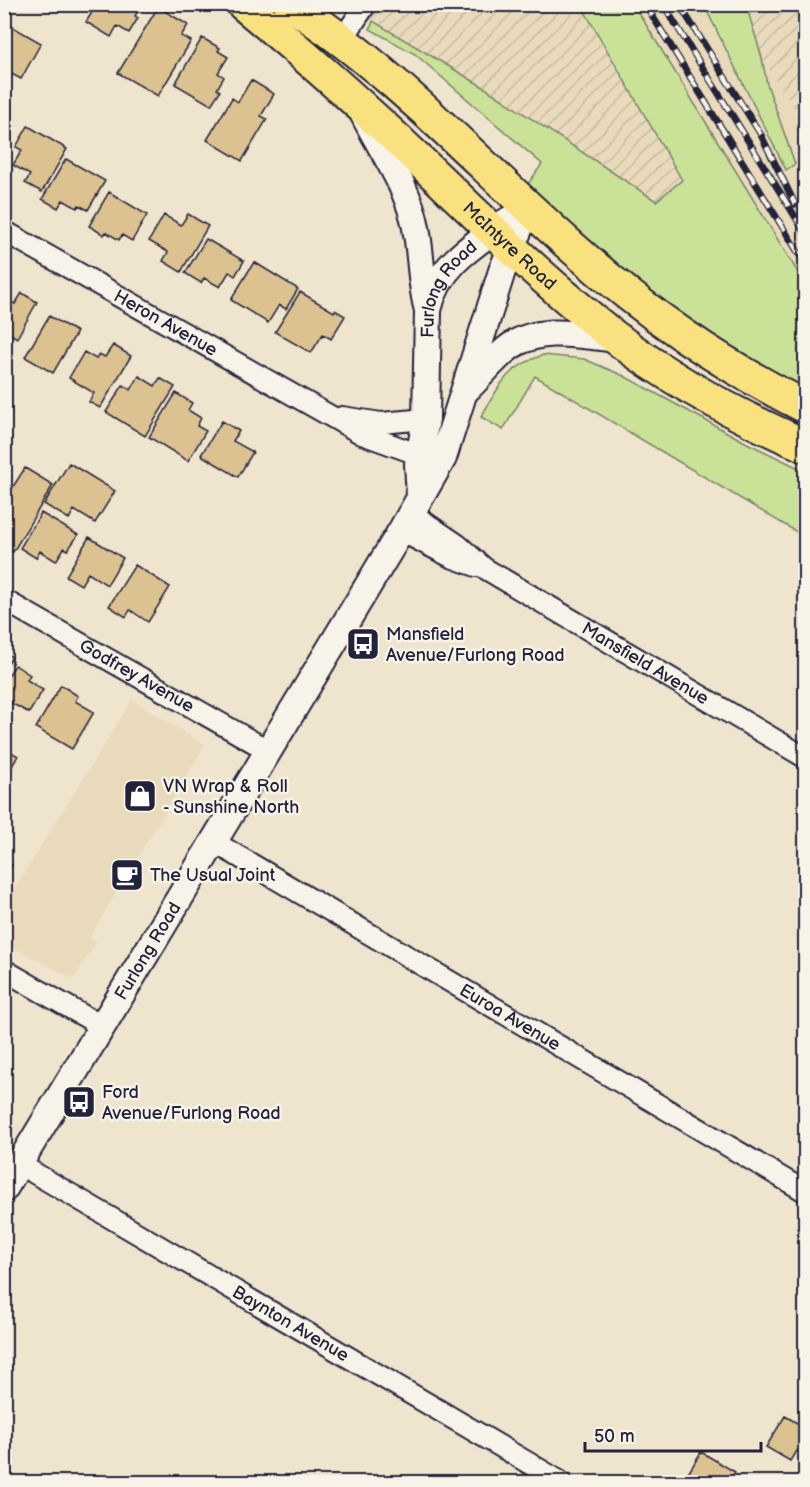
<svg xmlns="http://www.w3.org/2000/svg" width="810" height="1487" font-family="'Balsamiq Sans',sans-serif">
	<defs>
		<pattern id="industrial-furrows" width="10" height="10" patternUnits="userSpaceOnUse" patternTransform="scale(1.5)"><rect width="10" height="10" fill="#e9dabc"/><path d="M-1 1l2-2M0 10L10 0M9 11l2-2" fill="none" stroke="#c8bba2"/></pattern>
	</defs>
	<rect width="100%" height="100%" fill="#efe4ce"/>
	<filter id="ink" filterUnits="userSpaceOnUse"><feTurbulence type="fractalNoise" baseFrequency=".0167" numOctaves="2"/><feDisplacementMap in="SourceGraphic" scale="12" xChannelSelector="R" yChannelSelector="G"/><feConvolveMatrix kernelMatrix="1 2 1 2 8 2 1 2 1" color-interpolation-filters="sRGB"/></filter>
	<g filter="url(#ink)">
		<path fill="#e9dabc" d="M634,5H704L787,169L762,58L793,107L805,145V284Z
			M132,700L205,745L89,938L96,942L74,979L5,943V904Z"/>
		<path fill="url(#industrial-furrows)" d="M345,5H581L682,180L656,201L485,88Z
			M728,5H805V128L793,107Z"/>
		<path fill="#cae297" stroke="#768269" stroke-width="1.5" d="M581,5H634L805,284V390L760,368L658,301L526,187L542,164L415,54L370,29L373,21L485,88L656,201L682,180Z
			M704,5H746L762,58L767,84L795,164L786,170Z
			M543,355L584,359L624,376L747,443L805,471V537L535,376L503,430L481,417C500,385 505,368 543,355Z"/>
		<path fill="#dcc191" stroke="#22223b" stroke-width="1.5" d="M97,4H142L135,16L138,18L129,33L117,26L111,37L86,22Z
			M158,7L188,25L181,36L191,41L158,96L118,73Z
			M4,22L41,43L21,79L4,70Z
			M202,38L220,48L218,51L228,57L218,73L224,77L217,89L220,91L211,105L175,84Z
			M251,80L274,94L261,116L267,119L242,161L207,140L232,98L238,102Z
			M28,126L67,149L42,192L25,183L30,175L13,165L22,150L16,147Z
			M66,159L105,181L88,210L79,205L77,208L63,200L58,208L42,199Z
			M109,192L147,215L132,241L122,235L119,240L106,232L104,235L89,226Z
			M188,214L208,226L181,272L163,261L168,252L149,241L164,215L181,225Z
			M206,239L244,261L235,276L229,272L220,287L204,278L201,283L185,273Z
			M254,262L298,289L286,309L279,305L268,323L231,300Z
			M300,292L334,312L335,310L345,316L331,339L323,334L311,353L275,332Z
			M22,293L37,302L17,338L4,330V298L15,304Z
			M49,316L77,332L53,373L25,357Z
			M113,345L131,356L100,408L89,402L94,393L69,378L84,352L96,359L99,354L105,357Z
			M139,376L155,386L160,378L175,387L145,436L106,412L123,385L131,390Z
			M176,393L192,403L188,410L201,418L197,426L206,431L188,461L149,437Z
			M222,421L239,431L233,441L253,452L238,477L201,455Z
			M69,463L115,491L95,523L74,510L69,519L44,504Z
			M25,468L53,485L13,552L4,547V490L9,493Z
			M41,513L78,535L68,550L64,548L56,561L40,551L36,558L20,548Z
			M89,537L123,558L107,585L88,573L81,585L66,576Z
			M135,565L170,587L148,622L130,610L126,617L109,606Z
			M4,652L12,657L4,669Z
			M15,665L30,675L27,680L43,690L29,713L4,699V682Z
			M61,685L78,696L75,701L94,712L72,749L36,728Z
			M4,746L9,748L8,750L18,756L5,778Z
			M4,860L12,865L4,876Z
			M785,1416L806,1428V1456L796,1451L790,1461L766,1447Z
			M701,1452L735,1472L729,1482H712L709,1480L707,1482H683Z"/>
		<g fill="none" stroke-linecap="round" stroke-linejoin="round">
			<defs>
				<g id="minor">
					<path d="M342,40L366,4"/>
					<path id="s1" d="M4,231L362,434L420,455"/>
					<path d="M342,417L381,423L426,419"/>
					<path id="s2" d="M411,513L458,545L484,568L806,758"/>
					<path d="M401,531L451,557L476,566"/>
					<path id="s3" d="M4,600L269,751"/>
					<path id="s4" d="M214,842L806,1192"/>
					<path d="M4,970L103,1027"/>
					<path id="s5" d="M19,1164L561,1482"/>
				</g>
				<g id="tertiary">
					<path d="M362,111C379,146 402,177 413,215C422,246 419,279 428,310"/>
					<path d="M467,389C482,375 494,358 511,346C542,325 583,336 617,339"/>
					<path id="s6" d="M420,496L418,464L426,419L428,310C438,265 473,245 509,220"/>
					<path id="s7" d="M4,1189L401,531L443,458L502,271L528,207"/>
				</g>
				<g id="primary">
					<path id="s8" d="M243,4C311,60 377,119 440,180C497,235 554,290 616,338C674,382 739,417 806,446"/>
					<path d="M290,4C396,72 480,166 573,248C647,314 717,362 806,407"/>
				</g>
			</defs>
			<use href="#minor" stroke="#22223b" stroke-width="24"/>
			<use href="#tertiary" stroke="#22223b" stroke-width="30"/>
			<use href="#primary" stroke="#22223b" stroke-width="36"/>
			<use href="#minor" stroke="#f7f3e8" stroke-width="20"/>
			<use href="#tertiary" stroke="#f7f3e8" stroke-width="26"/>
			<use href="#primary" stroke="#fae180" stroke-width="32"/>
			<defs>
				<path id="rail" d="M645,4L806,265
					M663,4L806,234
					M679,4L761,135L795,204"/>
			</defs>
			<use href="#rail" stroke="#22223b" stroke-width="7"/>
			<use href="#rail" stroke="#f7f3e8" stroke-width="4.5" stroke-dasharray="14" stroke-linecap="butt"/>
		</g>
	</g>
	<defs>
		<symbol id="bus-square" viewBox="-11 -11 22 22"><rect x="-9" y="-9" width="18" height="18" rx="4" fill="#22223b" stroke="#f7f3e8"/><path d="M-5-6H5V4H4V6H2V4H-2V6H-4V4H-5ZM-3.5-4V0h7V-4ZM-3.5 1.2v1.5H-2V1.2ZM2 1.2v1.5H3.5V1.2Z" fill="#fff"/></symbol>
		<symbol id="shop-square" viewBox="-11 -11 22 22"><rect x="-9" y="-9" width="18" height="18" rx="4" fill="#22223b" stroke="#f7f3e8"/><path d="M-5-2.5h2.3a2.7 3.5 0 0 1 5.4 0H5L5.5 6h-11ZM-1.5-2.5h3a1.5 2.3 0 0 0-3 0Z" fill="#fff"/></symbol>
		<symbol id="cafe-square" viewBox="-11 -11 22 22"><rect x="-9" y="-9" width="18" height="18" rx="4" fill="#22223b" stroke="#f7f3e8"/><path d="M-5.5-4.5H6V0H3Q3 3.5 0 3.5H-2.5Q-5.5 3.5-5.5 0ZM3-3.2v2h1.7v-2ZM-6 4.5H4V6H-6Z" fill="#fff"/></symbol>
	</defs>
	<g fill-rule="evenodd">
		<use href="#bus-square" x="344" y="625" width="38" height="38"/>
		<use href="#shop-square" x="121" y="777" width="38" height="38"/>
		<use href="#cafe-square" x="108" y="856" width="38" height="38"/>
		<use href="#bus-square" x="60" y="1083" width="38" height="38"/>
	</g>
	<g text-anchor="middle" stroke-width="5" stroke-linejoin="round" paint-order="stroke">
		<g font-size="18" fill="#22223b" stroke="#f7f3e8">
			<text dy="6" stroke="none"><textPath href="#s8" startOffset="360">McIntyre Road</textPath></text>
			<text dy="6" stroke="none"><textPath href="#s6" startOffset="214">Furlong Road</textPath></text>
			<text dy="6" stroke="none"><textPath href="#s1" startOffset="186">Heron Avenue</textPath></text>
			<text dy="6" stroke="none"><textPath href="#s2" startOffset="279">Mansfield Avenue</textPath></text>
			<text dy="6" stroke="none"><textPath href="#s3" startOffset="153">Godfrey Avenue</textPath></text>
			<text dy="6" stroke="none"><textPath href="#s7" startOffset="278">Furlong Road</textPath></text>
			<text dy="6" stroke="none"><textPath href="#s4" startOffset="344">Euroa Avenue</textPath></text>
			<text dy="6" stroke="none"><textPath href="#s5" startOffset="315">Baynton Avenue</textPath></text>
		</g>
		<g font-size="18" fill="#22223b" stroke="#f7f3e8" text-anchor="start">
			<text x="386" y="640">Mansfield<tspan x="386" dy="21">Avenue/Furlong Road</tspan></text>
			<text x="163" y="792">VN Wrap &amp; Roll<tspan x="163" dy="21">- Sunshine North</tspan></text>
			<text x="150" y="881">The Usual Joint</text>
			<text x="102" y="1098">Ford<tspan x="102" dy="21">Avenue/Furlong Road</tspan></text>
		</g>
	</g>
	<rect width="810" height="1487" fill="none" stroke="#f7f3e8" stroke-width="24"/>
	<rect x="12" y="12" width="786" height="1463" fill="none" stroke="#22223b" stroke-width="2" filter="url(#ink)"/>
	<path d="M585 1442v9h176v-9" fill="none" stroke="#22223b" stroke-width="3"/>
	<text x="594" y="1442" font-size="18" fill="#22223b" stroke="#f7f3e8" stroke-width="4.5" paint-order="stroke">50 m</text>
</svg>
